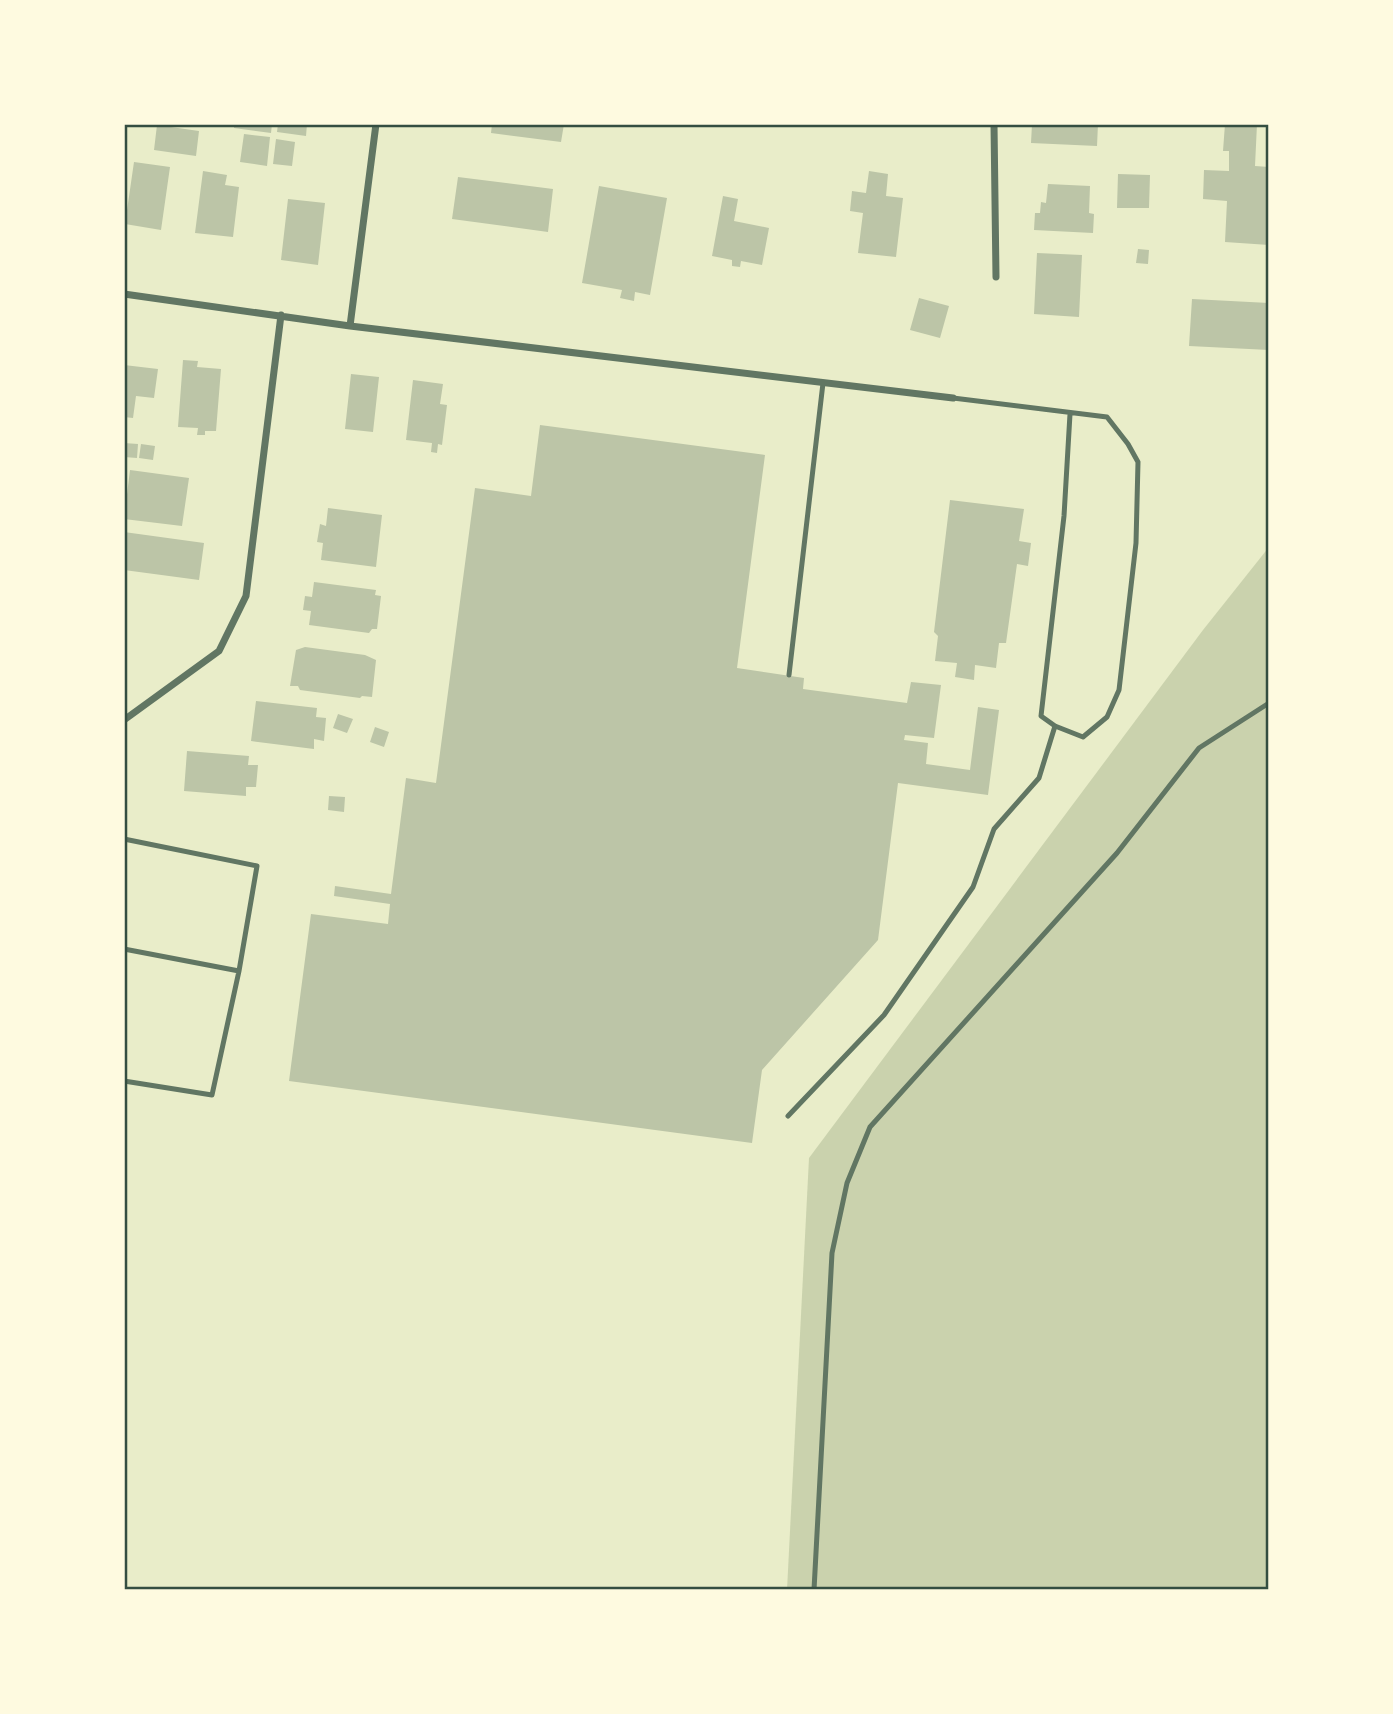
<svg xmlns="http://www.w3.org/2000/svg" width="1393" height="1714" font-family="'Sofia Sans Condensed',sans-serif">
	<rect width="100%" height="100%" fill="#e9edc9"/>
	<path fill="#cad2ad" d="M1269,547V1590H787L809,1158L1203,630Z"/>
	<path fill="#bcc5a7" d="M234,124H272L271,133L234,128Z
		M278,124H307L306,136L277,132Z
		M492,124H564L561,142L491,133Z
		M1032,124H1098L1097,146L1031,143Z
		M1225,124H1257L1255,166L1269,167V245L1225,242L1227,201L1203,199L1204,170L1229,171V151H1223Z
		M157,125L199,131L196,156L154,150Z
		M244,134L270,137L267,166L240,162Z
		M276,139L295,142L292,166L273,164Z
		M134,162L170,167L161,230L125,224Z
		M203,171L227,175L225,185L239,187L233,237L195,233Z
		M869,171L888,174L886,196L903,198L896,257L858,253L863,213L850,211L852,191L866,193Z
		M1118,174L1150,175L1149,208H1117Z
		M458,177L553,189L548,232L452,219Z
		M1048,184L1090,186L1089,213L1094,214L1093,233L1034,230L1035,213H1040L1041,202L1046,203Z
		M599,186L667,198L650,295L635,292L634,301L620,298L622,290L582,283Z
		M723,196L738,199L734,221L769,228L762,265L741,261L740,267L732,266V260L712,256Z
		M288,199L325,203L318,265L281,260Z
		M1138,249L1149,250L1148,264L1136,263Z
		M1037,253L1082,255L1079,317L1034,314Z
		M919,298L949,306L940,338L910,330Z
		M1192,299L1269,303V350L1189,346Z
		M183,360L198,361L197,367L221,369L216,431H205V435H197L198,428L178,427Z
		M124,365L158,369L154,398L136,396L133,418L124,417Z
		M351,374L379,377L373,432L345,429Z
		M413,380L443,384L440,404L447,405L442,445L438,444L437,453L431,452L432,443L406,440Z
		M540,425L765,455L737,668L804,678L803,689L907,703L911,682L941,685L934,738L905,735L904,740L928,743L926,764L970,770L978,707L999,710L988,795L898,783L878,940L762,1070L752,1143L289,1081L311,914L388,924L390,904L334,896L335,886L391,894L406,778L436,783L475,488L531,496Z
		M124,443L138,444L137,458L124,457Z
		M141,444L155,446L153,460L139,458Z
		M130,470L189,478L182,526L124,519Z
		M950,500L1024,509L1019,541L1031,543L1028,566L1017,564L1006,643H999L996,668L975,665L974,680L955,677L957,663L935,661L938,636L934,632Z
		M328,508L382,515L376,567L321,560L323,543L317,542L320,524L326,526Z
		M124,532L204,543L199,580L124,570Z
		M314,582L376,590L375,595L381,596L377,629H372L369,633L309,625L311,611L303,610L305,596L312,597Z
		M305,647L365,655L376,660L372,697L362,696L360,698L300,690L298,686H290L296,650Z
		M256,701L317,708L316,717L326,718L324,741L314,739V749L251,741Z
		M338,714L353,719L347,733L333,728Z
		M375,727L389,732L384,747L370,742Z
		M187,751L249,756L248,765H258L256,787H246V796L184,791Z
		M329,796L345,797L344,812L328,810Z"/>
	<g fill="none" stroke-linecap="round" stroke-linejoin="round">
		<path stroke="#617663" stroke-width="5" d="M953,398L1107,417L1128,444L1138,462L1136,543L1119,690L1107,717L1083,737L1055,726L1041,716L1064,516L1070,414
			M789,675L823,383
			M124,839L257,866L239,971L212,1095L124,1081
			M124,949L239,971
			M788,1116L884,1015L973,887L994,829L1039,778L1055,726
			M814,1590L832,1253L847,1183L870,1127L1117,853L1199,748L1269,703"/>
		<path stroke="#617663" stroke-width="7" d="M994,124L996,277
			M124,294L350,326L953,398
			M350,326L376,124
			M124,720L219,651L246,596L281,315"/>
	</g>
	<rect width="1393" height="1714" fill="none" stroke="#fefae0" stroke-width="252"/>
	<rect x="126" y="126" width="1141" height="1462" fill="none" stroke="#344e41" stroke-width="2.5"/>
</svg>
